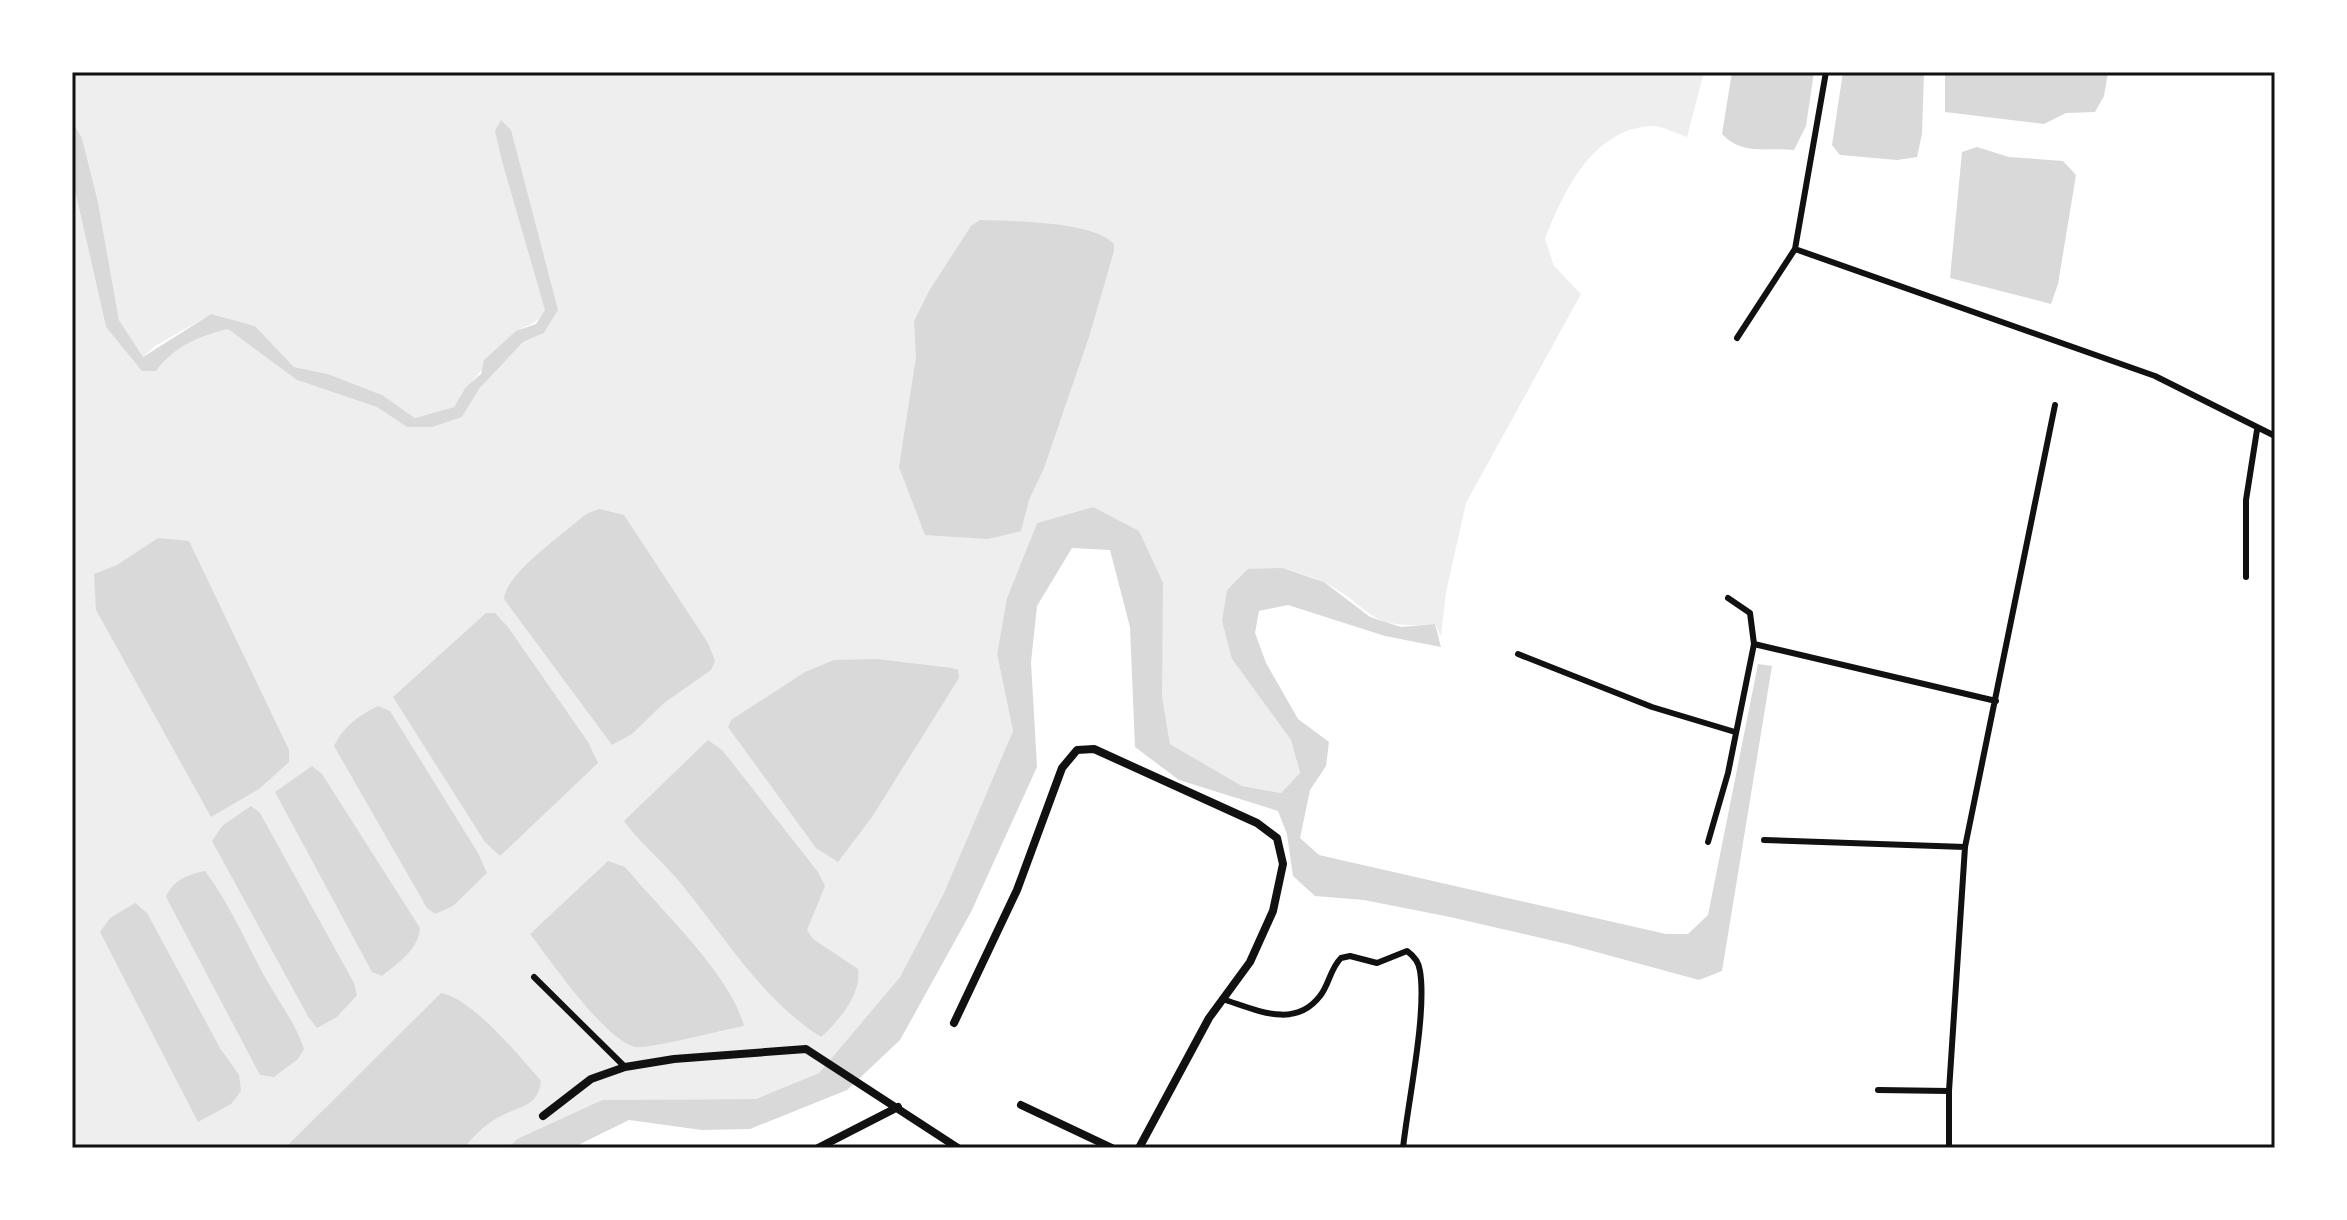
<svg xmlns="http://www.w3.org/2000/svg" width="2347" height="1220" font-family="'Varela Round',sans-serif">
	<rect width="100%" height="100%" fill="#fff"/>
	<path fill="#eee" d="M72,72H1704L1687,137C1676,133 1661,125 1651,126C1592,129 1563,193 1545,239L1554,266L1581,294L1466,503L1446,592L1441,636L1435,624C1365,630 1376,610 1324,582C1311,576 1296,572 1283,568L1232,659L1291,740L1300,774L1281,793L1242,786L1170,744L1162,696V646L1093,507L1037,523L1007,598L997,654L1013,731L944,894L900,977L819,1073L756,1099L602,1100L517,1139L508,1148H72V177L106,327L156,371C175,346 199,336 228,328L297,380L378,407L407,427L462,417L479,389L523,342L544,333L558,310L495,132L546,310C534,327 530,322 516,332C504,341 462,393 454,407L415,418L382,395L328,374L294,367L255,326L211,314L155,346L143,357L119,320L98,202L82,138L72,121Z"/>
	<path fill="#d9d9d9" d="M1732,72H1814L1806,126L1794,150C1767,147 1743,156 1722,134Z
		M1843,72H1924L1922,134L1917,157L1897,160L1840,155L1832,145Z
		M1945,72H2108L2104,96L2095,112L2066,113L2044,124L1945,112Z
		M501,120L511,130L558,310L544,333L523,342L479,389L462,417L432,427H407L377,407L297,380L228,329C199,336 175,346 156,371H142L106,327L72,177V121L82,138L98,202L119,320L143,357L211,314L255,326L294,367L328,374L382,395L415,418L454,407L466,387L481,374L484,360L516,331L536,324L545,310L502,161L495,131Z
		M1977,147L2009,157L2063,161L2076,175L2058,284L2051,304L1950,278L1962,152Z
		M980,220C1011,221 1094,221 1114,244V251L1089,337L1044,468L1029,500L1021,531L988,539L925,535L899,467L916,357L914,321L929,291L971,226Z
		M1093,507L1139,531L1163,583L1162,696L1170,744L1242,786L1281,793L1300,773L1291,740L1232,659L1222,621L1227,590L1248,569L1283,568L1324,582L1370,617L1401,627L1435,624L1441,647L1385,636L1288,605L1259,611L1255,633L1266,663L1298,719L1329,742L1326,766L1310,790L1300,838L1319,855L1666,934H1688L1708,915L1758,664L1772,666L1722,971L1699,980L1567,944L1450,917L1364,900L1315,896L1293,876L1287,834L1278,811L1179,780L1135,747L1130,627L1110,550L1072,548L1037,606L1031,662L1037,767L971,912L900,1040L847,1090L750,1129L702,1130L629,1120L572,1148H508L517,1139L602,1100L756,1099L819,1073L900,977L944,893L1013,731L997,654L1007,598L1037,523Z
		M599,509L624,515L708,643L715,661L711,670L664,703L632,734L612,745L504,599C505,574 566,532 586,514Z
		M158,538L189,541L289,750V762L259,789L211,817L96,610L94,574L117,565Z
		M486,613H495L508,627L588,742L598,763L500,856L485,842L393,697Z
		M877,659L952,668L958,670L959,678L872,817L838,862L816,848L728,727L731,720L805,672L834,660Z
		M378,706L390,711L478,853L487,873L453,906L435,914L427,908L334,746C343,727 359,715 378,706Z
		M708,740L723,751L818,872L825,886L807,930L813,939L858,969C862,994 839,1021 821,1037C761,999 723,934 678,880C661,860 640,843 624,821Z
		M312,766L322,774L420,928C419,949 398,963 382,976L372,972L275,792Z
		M251,806L260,813L354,983L357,995L337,1017L317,1028L309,1018L212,841L222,826Z
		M608,861L625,867C660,909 731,975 744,1026C726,1029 646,1050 635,1047C604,1039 551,961 530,934Z
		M205,871C230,904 246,943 266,979C279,1002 296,1024 304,1049L298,1059L274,1077L260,1075L166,897C173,880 189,874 205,871Z
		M135,903L147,913L220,1048L239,1075L241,1091L231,1104L198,1122L100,932L110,918Z
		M441,993C472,998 520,1057 541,1081C538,1105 524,1105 505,1114C489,1121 474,1134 465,1148H285Z"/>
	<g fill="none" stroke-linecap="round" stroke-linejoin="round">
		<path stroke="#111" stroke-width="6" d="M1795,249L2155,376L2275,436
			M1737,338L1795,249L1826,72
			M2246,577V500L2257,430
			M1728,598L1750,613L1754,644
			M1518,654L1652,707L1735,732
			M1764,840L1965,847
			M1708,842L1728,773L1754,644L1996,701
			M534,977L625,1067
			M1222,999C1255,1009 1294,1030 1320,996C1329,985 1330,969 1341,958L1350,956L1377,963L1407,951C1414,956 1419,962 1420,971C1427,1013 1408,1102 1403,1148
			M1878,1090L1949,1091
			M1949,1148V1091L1965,847L2055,405"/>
		<path stroke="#111" stroke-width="8" d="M954,1023L1017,890L1062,768L1077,750L1094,749L1257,823L1277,838L1283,864L1273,911L1250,962L1209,1018L1139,1148
			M1021,1105L1112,1148
			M543,1116L591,1079L625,1067L674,1059L806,1049L958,1148
			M818,1148L898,1107"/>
	</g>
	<rect width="2347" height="1220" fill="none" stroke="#ffffff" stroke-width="148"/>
	<rect x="74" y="74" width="2199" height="1072" fill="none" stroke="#111" stroke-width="3"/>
</svg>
